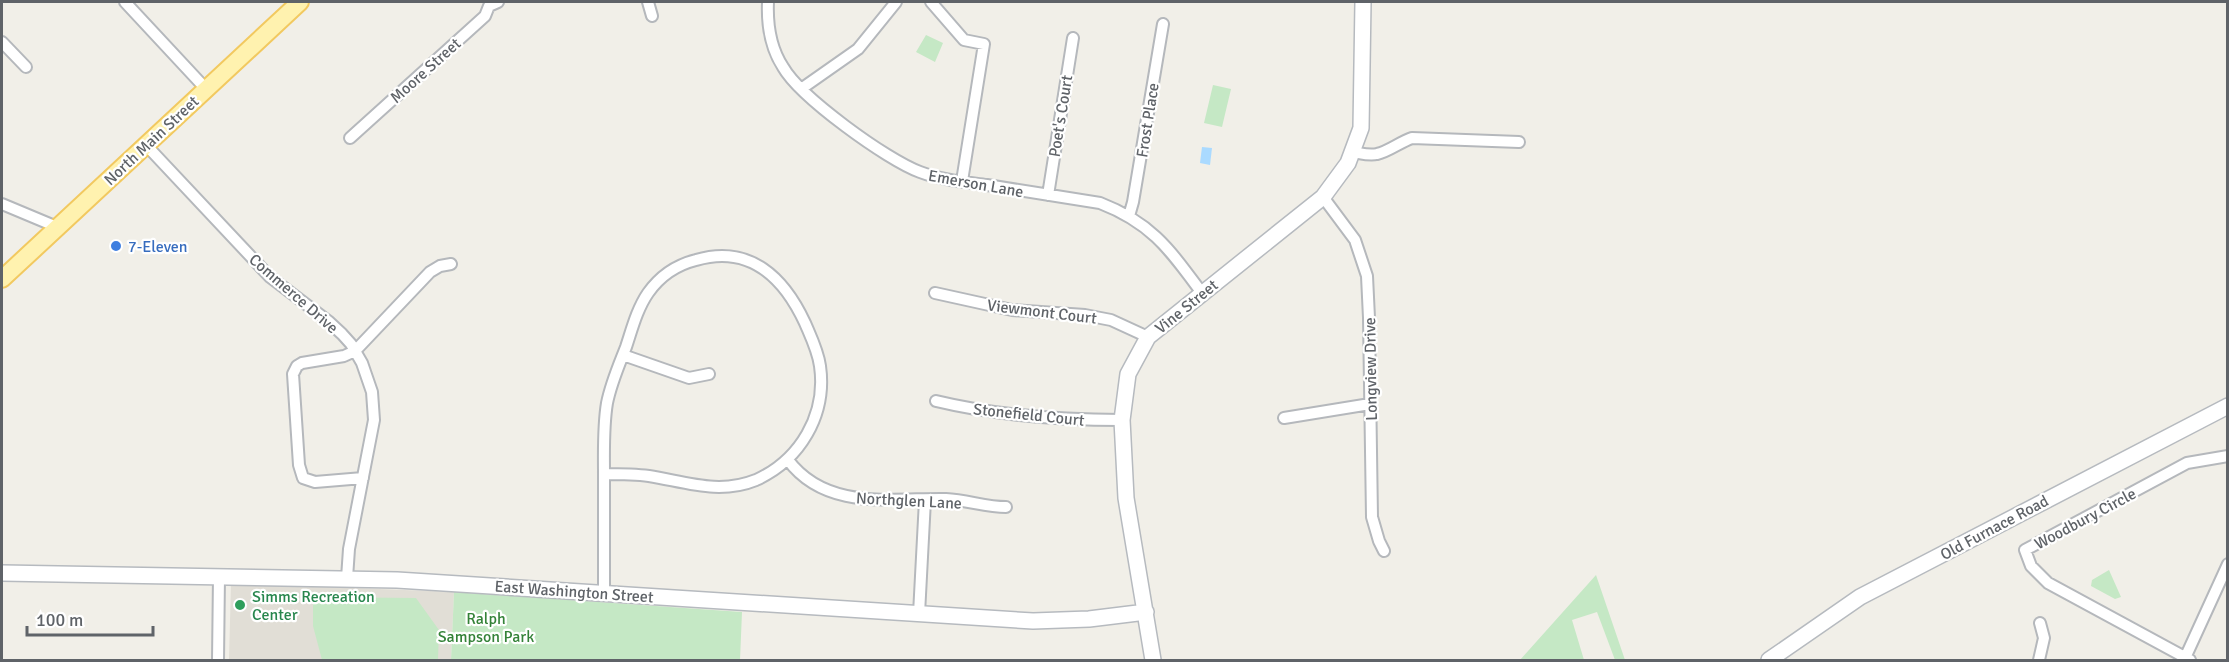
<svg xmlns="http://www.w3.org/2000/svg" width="2229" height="662" font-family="Signika,sans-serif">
	<rect width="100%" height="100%" fill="#f1efe8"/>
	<path fill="#e1ded6" d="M231,583L454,592L451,660H229Z"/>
	<path fill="#c5e8c5" d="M926,35L943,43L935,62L916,52Z
		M1213,85L1231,89L1222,127L1204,123Z
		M2109,570L2121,597L2115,599L2091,586L2092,580Z
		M1596,575L1625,660H1615L1597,612L1572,620L1584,660H1520Z
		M454,592L742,612L740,660H451Z
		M313,597L416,598L439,630L438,660H322L313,626Z"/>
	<path fill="#aadaff" d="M1202,147L1212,148L1210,165L1200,163Z"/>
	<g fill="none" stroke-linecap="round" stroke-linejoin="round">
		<defs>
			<path id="street" d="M125,2L206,89
				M648,2L652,16
				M768,2C767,25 770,47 783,67C800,97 887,160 920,172C941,180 965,182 987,185C1025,191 1062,197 1100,203C1152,223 1170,250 1202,293
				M931,2L964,40L984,44L962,181
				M2,42L26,67
				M801,89L858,49L896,2
				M350,138L485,16L489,6L498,2
				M146,145L270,277L328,321L342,334L351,344L362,363L372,392L374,420L349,549L347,578
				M1352,152C1360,153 1369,156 1377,154C1388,152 1400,142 1412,138L1519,142
				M1048,195L1073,38
				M1323,197L1355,240L1367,276L1369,318L1372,517L1379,541L1384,551
				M2,204L57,227
				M1129,216L1133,202L1163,24
				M935,293L1012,310L1085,315L1111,320L1148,337
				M623,355L689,378L709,374
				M936,401C998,416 1059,420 1122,420
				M1284,418L1370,404
				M788,460C826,511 892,498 946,499C967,500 986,507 1006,507
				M604,474C619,474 634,474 649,476C686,482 719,495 756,480C800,460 827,415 820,366C818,351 811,337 805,323C784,278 750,244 696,260C676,265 660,276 648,293C637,309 632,329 626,347C619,365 611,383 607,403C603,427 604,451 604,475C604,515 604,554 604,593
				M363,478L315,482L303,478L299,465L293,374L297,366L302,363L344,356L355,351L430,272L440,266L451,264
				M919,614L925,500
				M2185,658L2228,564
				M218,660L219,576
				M2039,660L2044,638L2040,623
				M2190,660L2048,583L2031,566L2025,550L2187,463L2228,456"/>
			<path id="secondary" d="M2,573L397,580L1033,621L1089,619L1146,612
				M1153,660L1126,498L1122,420L1128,374L1148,337L1323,197L1348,163L1361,128L1363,2
				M1769,660L1860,597L2228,406"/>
			<path id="primary" d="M2,279L300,2"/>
		</defs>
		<use href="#street" stroke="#b5b8bc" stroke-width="14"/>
		<use href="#secondary" stroke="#b6babf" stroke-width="18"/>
		<use href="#primary" stroke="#f2c960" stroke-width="20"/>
		<use href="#street" stroke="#fff" stroke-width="10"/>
		<use href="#secondary" stroke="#fff" stroke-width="15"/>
		<use href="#primary" stroke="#fff2af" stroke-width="16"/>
	</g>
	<circle fill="#3f7fe0" stroke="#fff" stroke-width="2" cx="116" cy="246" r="6"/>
	<circle fill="#2e9e5b" stroke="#fff" stroke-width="2" cx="240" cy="605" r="6"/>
	<g text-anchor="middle" stroke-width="4.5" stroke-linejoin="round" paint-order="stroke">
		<g font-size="16" fill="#5f6368" stroke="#fff">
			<text transform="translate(425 70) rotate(-42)" y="6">Moore Street</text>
			<text transform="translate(1060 116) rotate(-81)" y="6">Poet's Court</text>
			<text transform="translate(1147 120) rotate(-81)" y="6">Frost Place</text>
			<text transform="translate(151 140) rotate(-43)" y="6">North Main Street</text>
			<text transform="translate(976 183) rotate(10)" y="6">Emerson Lane</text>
			<text transform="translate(294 293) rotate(41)" y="6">Commerce Drive</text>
			<text transform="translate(1186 306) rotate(-39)" y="6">Vine Street</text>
			<text transform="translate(1042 311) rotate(7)" y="6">Viewmont Court</text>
			<text transform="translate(1370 369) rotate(-91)" y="6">Longview Drive</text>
			<text transform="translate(1029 414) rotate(6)" y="6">Stonefield Court</text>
			<text transform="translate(909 500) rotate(3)" y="6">Northglen Lane</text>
			<text transform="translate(2085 518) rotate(-28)" y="6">Woodbury Circle</text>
			<text transform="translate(1994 527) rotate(-28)" y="6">Old Furnace Road</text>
			<text transform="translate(574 591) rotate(4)" y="6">East Washington Street</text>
		</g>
		<g font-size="16" fill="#366cbe" stroke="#fff" text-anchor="start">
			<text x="128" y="252">7-Eleven</text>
		</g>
		<g font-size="16" fill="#27864d" stroke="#fff" text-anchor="start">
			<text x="252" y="602">Simms Recreation<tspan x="252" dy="18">Center</tspan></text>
		</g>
		<g font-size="16" fill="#348238" stroke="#fff">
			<text x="486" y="624">Ralph<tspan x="486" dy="18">Sampson Park</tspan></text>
		</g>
	</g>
	<rect width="2229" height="662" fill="none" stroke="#5f6368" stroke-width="6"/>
	<path d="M27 626v9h126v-9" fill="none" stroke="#5f6368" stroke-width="3"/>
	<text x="36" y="626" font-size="18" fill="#5f6368" stroke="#ffffff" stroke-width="4.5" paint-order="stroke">100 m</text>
</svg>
